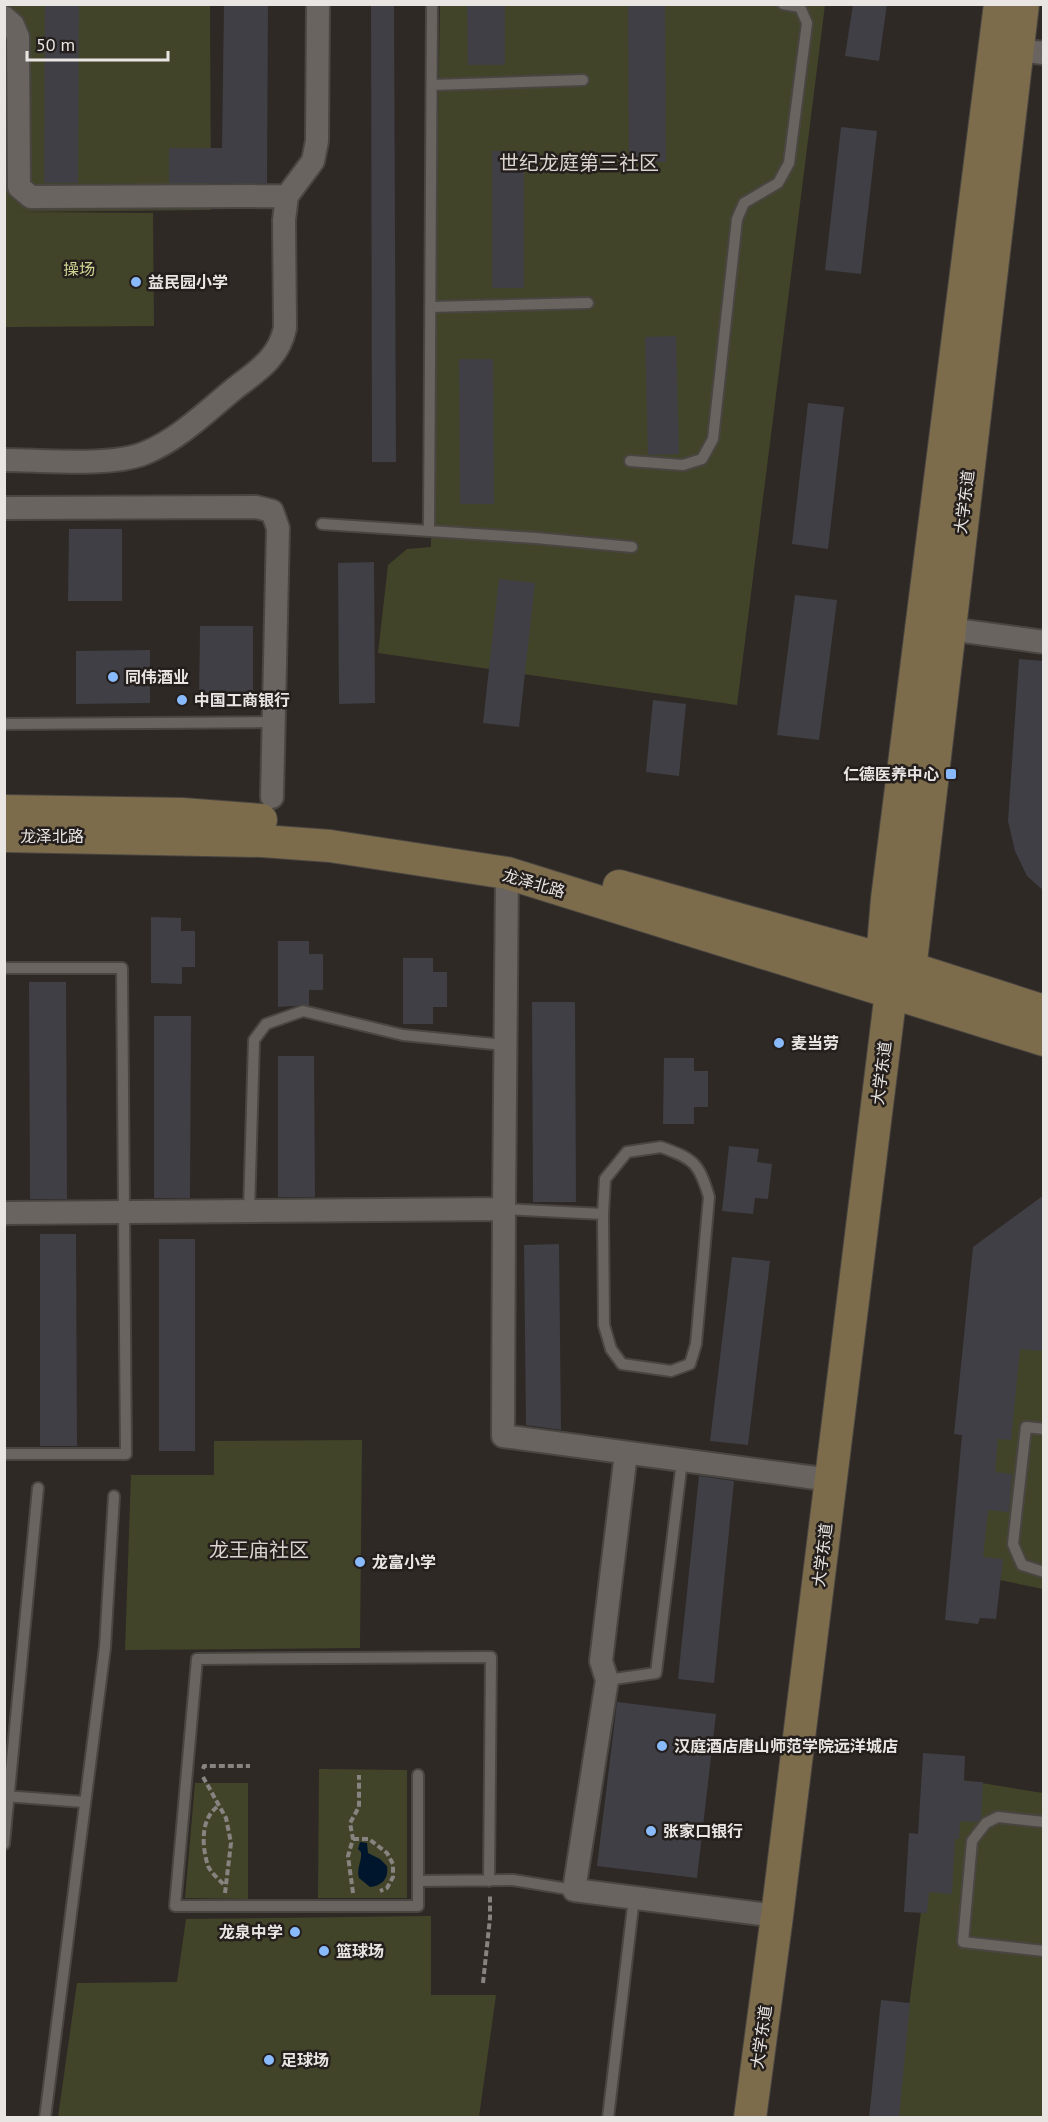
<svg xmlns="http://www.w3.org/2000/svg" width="1048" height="2122" font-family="'PT Sans','Noto Sans SC',sans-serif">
	<rect width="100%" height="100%" fill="#2e2925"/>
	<path fill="#42442a" d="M5,5H210L211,210L14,212L153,213L154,326L5,327Z
		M440,5H825L737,705L378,653L388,565L407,549L431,547Z
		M1009,1331L1043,1339V1589L961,1572Z
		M362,1440L360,1648L125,1650L131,1475H214V1441Z
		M319,1769L407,1770V1898H318Z
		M938,1776L1043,1793V2117L895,2118Z
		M195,1783H248V1899L185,1898Z
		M431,1916V1995H496L479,2117H58L77,1983L177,1982L186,1919Z"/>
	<path fill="#00162c" d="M360,1842L367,1843L368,1853L380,1859L387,1866C389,1878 382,1886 370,1887L359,1878C356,1868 362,1862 361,1852L358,1849Z"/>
	<path fill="#3f3f45" d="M45,4H79L78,183H44Z
		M224,4H268L267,183H169V148H222Z
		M371,4H394L396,462H372Z
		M467,4H505V65H468Z
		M628,4H665L666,162H629Z
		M853,4H887L879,61L845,56Z
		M841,127L877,131L861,274L825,270Z
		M492,151H524V288H492Z
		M676,336L679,454L648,455L645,337Z
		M459,359H493L494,504H460Z
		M808,403L844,407L828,549L792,544Z
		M69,529H122V601H68Z
		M374,562L375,703L339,704L338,563Z
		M499,579L535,583L519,727L483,723Z
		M795,595L837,600L819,740L777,735Z
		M200,626H253V699H199Z
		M150,650V703L76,704V651Z
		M1019,659L1044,661V891L1027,876L1015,851L1008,821Z
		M653,700L686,704L679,776L646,772Z
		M151,917L181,918V931H195V967H182V984L151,983Z
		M278,941H309V954H323V990H309V1005L278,1007Z
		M403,958H433V972H447V1007H433V1024H403Z
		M29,982H66L67,1199H30Z
		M532,1002H575L576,1202H533Z
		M154,1016H191L190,1198H154Z
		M278,1056H314L315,1197H278Z
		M664,1058H694V1071H708V1107H694V1124H663Z
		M729,1146L759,1149L757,1162L772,1164L768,1199L755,1198L753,1214L722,1211Z
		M1044,1195V1351L1020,1349L1011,1440L998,1439L995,1472L1012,1474L1009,1512L988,1510L983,1557L1003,1559L996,1619L980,1618L978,1624L945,1620L962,1435L954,1434L973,1247Z
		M40,1234H76L77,1446H40Z
		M159,1239H195V1451H159Z
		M559,1244L561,1430L526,1425L524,1245Z
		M732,1257L770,1261L748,1445L710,1441Z
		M699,1476L734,1481L714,1683L678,1679Z
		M617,1702L716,1714L697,1878L597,1866Z
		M923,1753L965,1756L964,1781L983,1782L981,1818L977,1822L960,1821L959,1839H955L952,1894L929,1892L927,1913L904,1912L909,1833L918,1834Z
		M881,2000L910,2003L899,2118H869Z"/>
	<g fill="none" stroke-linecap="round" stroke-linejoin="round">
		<defs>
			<path id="lane" d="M432,85L583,80
				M430,307L588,303
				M630,461L683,465L702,459L713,439L737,219L744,203L778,183L789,163L807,23L800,7L783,4
				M322,524L536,538L632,547
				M429,531L432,4
				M4,724L274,722
				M4,968H122L126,1454H4
				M661,1147C694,1159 699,1163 709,1197L696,1344L690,1364L671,1371L622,1364L611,1349L604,1325L603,1214L605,1179L627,1152Z
				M504,1209L603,1214
				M249,1211L254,1040L266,1024L303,1011L403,1035L504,1045
				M1044,1429L1026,1427L1013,1544L1022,1565L1044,1572
				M607,1680L656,1673L682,1461
				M418,1775V1906H175L197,1659L491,1657L489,1881
				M4,1796L84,1802
				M1044,1822L998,1817L986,1823L972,1841L963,1942L1044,1951
				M4,1844L38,1488
				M418,1881L513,1880L574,1890
				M45,2118L105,1647L114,1496
				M608,2118L634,1898"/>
			<path id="street" d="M4,17L13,25L18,37L19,187L31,197L287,196
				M1018,50L1044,53
				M4,460C42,460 112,467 145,453C179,439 206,412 234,389C257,371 279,358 285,328L284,220L287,196L313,161L317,141L318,4
				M4,508L256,507L272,511L278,528L272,797
				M949,629L1044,642
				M504,1209L503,1436L831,1480
				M4,1213L504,1209L507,873
				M626,1453L601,1661L607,1680L574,1890L777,1916"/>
			<path id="secondary" d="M4,811L182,814L261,820
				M4,836L262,841L330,846L507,873L1044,1040
				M619,886L882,959L1044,1011
				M898,985L910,970L1023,4
				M750,2118L777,1916L891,992L882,959L887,899L1000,4"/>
		</defs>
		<use href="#lane" stroke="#494541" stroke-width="14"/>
		<use href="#street" stroke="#494541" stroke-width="26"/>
		<use href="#secondary" stroke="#494541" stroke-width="34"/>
		<path stroke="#878380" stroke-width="4" stroke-dasharray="6 3" stroke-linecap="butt" d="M203,1769L204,1766H250
			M203,1777L226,1818L231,1843L225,1893
			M217,1807C200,1820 202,1847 208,1866C211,1873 219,1879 224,1885
			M353,1839H369L387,1853L393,1864V1877L387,1888L380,1891
			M353,1893L348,1856L353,1839L350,1823L359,1807V1775
			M483,1983L490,1918V1894"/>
		<use href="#lane" stroke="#6a6460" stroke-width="10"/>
		<use href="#street" stroke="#6a6460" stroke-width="22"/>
		<use href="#secondary" stroke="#7d6c4c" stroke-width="32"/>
	</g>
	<g fill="#89bafc" stroke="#241f1c" stroke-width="2">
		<circle cx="136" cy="282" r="6"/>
		<circle cx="113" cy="677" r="6"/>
		<circle cx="182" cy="700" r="6"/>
		<rect x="945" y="768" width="12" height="12" rx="3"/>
		<circle cx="779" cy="1043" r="6"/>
		<circle cx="360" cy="1562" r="6"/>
		<circle cx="662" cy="1746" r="6"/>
		<circle cx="651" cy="1831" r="6"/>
		<circle cx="295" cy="1932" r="6"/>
		<circle cx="324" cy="1951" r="6"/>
		<circle cx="269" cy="2060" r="6"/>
	</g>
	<g text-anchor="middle" stroke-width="5" stroke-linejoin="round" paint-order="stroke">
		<g font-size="16" fill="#cfd493" stroke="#241f1c">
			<text x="79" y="275">操场</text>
		</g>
		<g font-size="16" font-weight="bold" fill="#e9e5e3" stroke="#241f1c" text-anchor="start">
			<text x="148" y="288">益民园小学</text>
			<text x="125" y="683">同伟酒业</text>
			<text x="194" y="706">中国工商银行</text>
			<text x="939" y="780" text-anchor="end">仁德医养中心</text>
			<text x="791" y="1049">麦当劳</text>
			<text x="372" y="1568">龙富小学</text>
			<text x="674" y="1752">汉庭酒店唐山师范学院远洋城店</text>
			<text x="663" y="1837">张家口银行</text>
			<text x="283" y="1938" text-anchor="end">龙泉中学</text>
			<text x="336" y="1957">篮球场</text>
			<text x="281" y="2066">足球场</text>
		</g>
		<g font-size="16" fill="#e9e5e3" stroke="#241f1c">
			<text transform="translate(964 502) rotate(-83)" y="6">大学东道</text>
			<text x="52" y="842">龙泽北路</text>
			<text transform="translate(534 883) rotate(16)" y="6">龙泽北路</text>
			<text transform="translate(881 1073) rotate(-83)" y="6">大学东道</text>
			<text transform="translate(822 1555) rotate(-83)" y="6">大学东道</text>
			<text transform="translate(761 2037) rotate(-82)" y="6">大学东道</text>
		</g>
		<g font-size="20" fill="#d9d2cd" stroke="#241f1c">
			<text x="579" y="170">世纪龙庭第三社区</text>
			<text x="259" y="1557">龙王庙社区</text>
		</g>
	</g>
	<rect width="1048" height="2122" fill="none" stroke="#e9e5e3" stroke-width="12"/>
	<path d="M27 51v9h141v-9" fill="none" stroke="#e9e5e3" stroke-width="3"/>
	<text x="36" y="51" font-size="18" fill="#e9e5e3" stroke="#241f1c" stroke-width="4.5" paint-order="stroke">50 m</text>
</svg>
